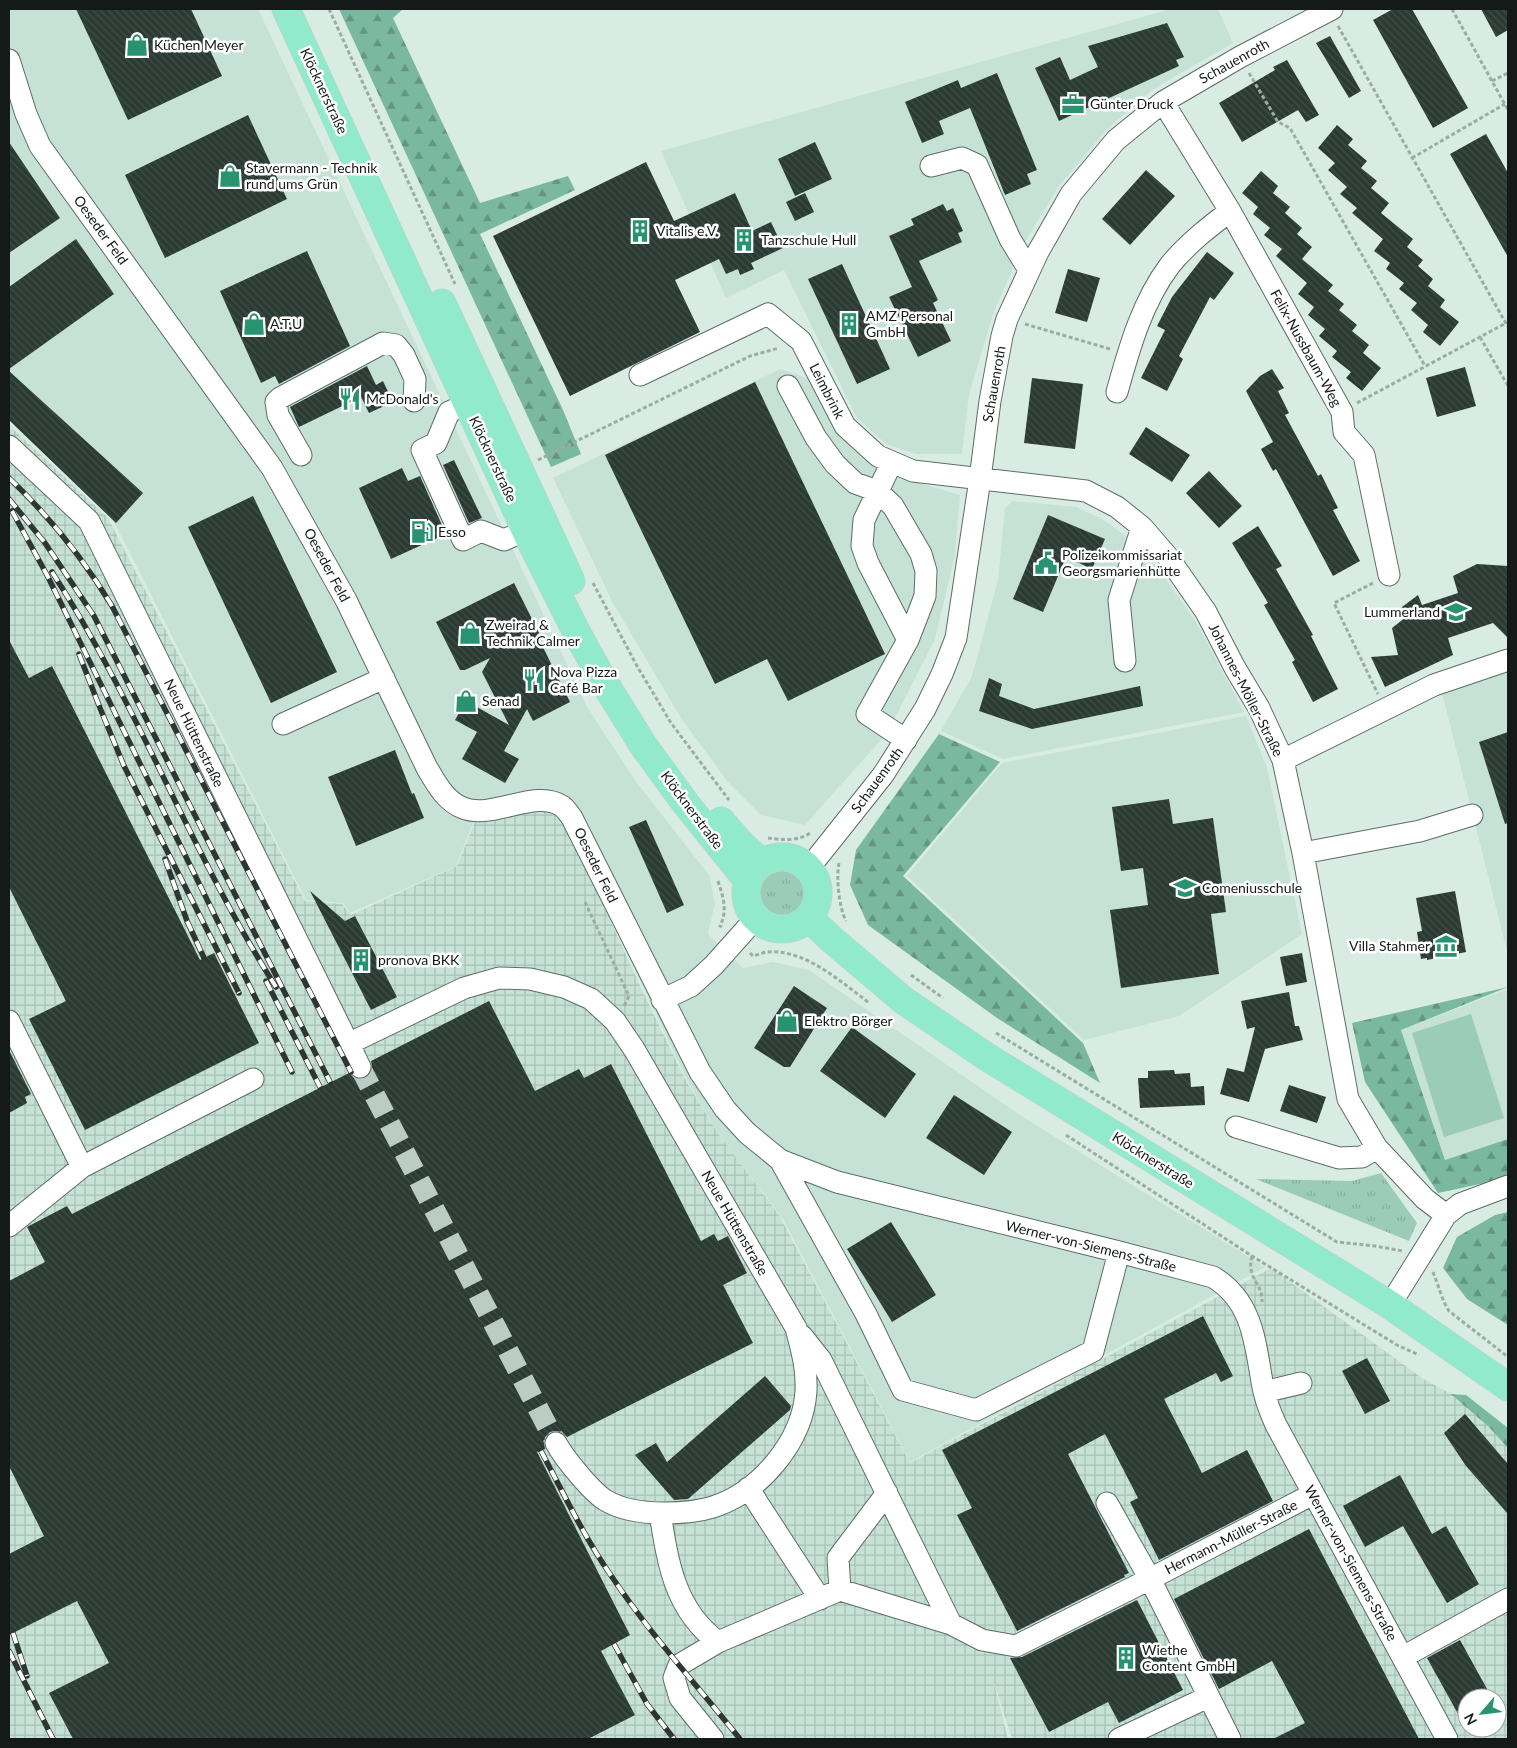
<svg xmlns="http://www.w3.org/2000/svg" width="1517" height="1748" font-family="Lato,sans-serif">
	<defs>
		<pattern id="industrial-grid" width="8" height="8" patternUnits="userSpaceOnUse" patternTransform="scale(1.25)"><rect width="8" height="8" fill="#c6e2d6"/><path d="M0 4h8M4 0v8" fill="none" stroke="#a9c1b7"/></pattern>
		<pattern id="grass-tufts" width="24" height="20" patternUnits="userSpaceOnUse" patternTransform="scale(1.25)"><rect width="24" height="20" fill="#9bccb8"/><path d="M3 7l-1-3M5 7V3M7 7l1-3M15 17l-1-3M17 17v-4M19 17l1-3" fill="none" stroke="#85af9d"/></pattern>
		<pattern id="forest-firs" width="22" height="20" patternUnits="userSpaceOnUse" patternTransform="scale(1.25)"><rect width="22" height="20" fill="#7ab89f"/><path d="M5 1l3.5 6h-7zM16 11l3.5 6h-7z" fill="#639581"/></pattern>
		<pattern id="building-back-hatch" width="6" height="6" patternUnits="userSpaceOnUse" patternTransform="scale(1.25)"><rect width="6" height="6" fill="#2b3b34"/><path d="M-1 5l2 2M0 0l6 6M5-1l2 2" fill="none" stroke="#404e48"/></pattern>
	</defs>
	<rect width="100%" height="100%" fill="#d8ece3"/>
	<path fill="#c6e2d6" d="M9,9H258L587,707L637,783L709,875L715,903L708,934L743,968L773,962L809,970L1026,1119L1265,1267L910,1462L783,1219L717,1132L687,1080L585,863L475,818L456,866L350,913L343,903L306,900L111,516L9,421Z
		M1171,9H1218L1233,43L1155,88L1106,130L1059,186L1023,245L993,314L969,395L962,454H916L886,444L857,418L784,270L726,298L661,151Z
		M780,369L810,379L840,436L873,464L909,480L960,495L955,555L935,639L888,732L805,825L761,815L728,782L681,718L613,603L553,478Z
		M1013,501L1076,507L1102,519L1126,536L1157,567L1196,622L1244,712L1003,759L941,731L972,676L998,580L1005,508Z
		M1508,670V955L1442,693Z
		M1246,716L1267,768L1302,934L1179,1016L1084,1040L907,876L1002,763Z
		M1508,989V1139L1445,1160L1401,1030Z"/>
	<path fill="url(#industrial-grid)" fill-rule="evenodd" d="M9,425L108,518L305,901L342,904L351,915L457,866L476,819L552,808L566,824L641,988L686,1081L717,1132L779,1215L910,1463L1271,1268L1422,1378L1451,1394L1489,1427L1508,1448V1739H1012L993,1679L1008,1739H9ZM1467,1698H1497V1728H1467Z"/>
	<path fill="url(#grass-tufts)" d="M759 893a24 24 0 1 1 48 0a24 24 0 1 1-48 0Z
		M1381,1173L1417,1223L1409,1241L1256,1179L1352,1181Z"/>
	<path fill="url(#forest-firs)" d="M339,9H403L393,18L480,203L568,176L575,190L480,234L563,410L581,454L551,467Z
		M939,734L1000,762L903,876L1083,1043L1100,1083L997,1018L868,925L850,885L856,850Z
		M1508,987L1401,1030L1445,1160L1508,1139V1178L1438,1193L1365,1082L1352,1023Z
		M1508,1212V1325L1467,1299L1443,1268L1457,1237L1495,1215Z
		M1451,1394L1466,1395L1508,1428V1448L1489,1427Z"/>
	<path fill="#9bccb8" d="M1471,1014L1504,1118L1444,1137L1412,1033Z"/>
	<path fill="url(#building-back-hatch)" d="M76,9H191L222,76L128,120Z
		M1393,9H1412L1468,108L1433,128L1373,20Z
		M1481,9H1508V30L1496,37Z
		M1167,23L1184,57L1176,60L1179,66L1059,121L1035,68L1060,57L1070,80L1098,67L1088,46Z
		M1330,36L1361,91L1349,98L1316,43Z
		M1287,60L1319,115L1306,122L1298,110L1242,142L1219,103L1275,70L1273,67Z
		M997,73L1037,170L1027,174L1031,184L1005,195L970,108L939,121L944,134L922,143L905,102L958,80L961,88Z
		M248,115L287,199L165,258L125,175Z
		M1337,125L1353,139L1348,145L1367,161L1361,168L1377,181L1371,188L1389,203L1381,213L1413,239L1407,247L1423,260L1418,266L1433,279L1428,286L1445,300L1440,307L1459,322L1440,346L1423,332L1428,325L1411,310L1417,303L1399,289L1404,283L1386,269L1390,263L1374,251L1383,239L1352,213L1357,208L1340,194L1347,187L1328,170L1335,163L1318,148Z
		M1486,134L1508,173V257L1450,154Z
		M9,142L60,218L9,253Z
		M815,142L832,179L795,196L778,159Z
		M646,162L674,221L735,193L752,231L771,222L783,248L751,263L754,269L740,275L738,269L726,274L719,259L675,280L700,332L570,396L493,236Z
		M1146,170L1175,196L1130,245L1102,219Z
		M1261,171L1278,186L1273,193L1290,207L1285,213L1302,228L1297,234L1312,247L1302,259L1333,285L1328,291L1344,304L1339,310L1357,325L1352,331L1369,345L1363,353L1381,368L1362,391L1346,378L1351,372L1332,357L1337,351L1319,336L1325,329L1308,315L1314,307L1298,294L1307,283L1276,256L1282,249L1264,235L1270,228L1253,214L1258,207L1242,193Z
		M805,193L814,212L795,221L786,202Z
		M943,204L947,211L953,208L963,231L958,233L962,242L919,261L938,300L933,303L951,341L918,357L889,297L912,287L889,236L914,225L911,219Z
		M76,239L114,294L9,369V287Z
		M307,251L350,346L279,384L275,376L261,383L220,291Z
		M1207,252L1234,273L1214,300L1210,297L1179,356L1183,359L1167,391L1141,378L1165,330L1157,326L1172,297Z
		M842,264L890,369L857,384L808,279Z
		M1068,269L1100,278L1087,322L1055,313Z
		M367,366L376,385L383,381L393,402L369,413L361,397L299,427L290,407Z
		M1465,367L1476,406L1437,417L1426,378Z
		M1272,369L1284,388L1278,391L1289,413L1285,415L1318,476L1321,474L1338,508L1333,510L1360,561L1333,576L1276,469L1273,471L1261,449L1273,442L1246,391L1260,376Z
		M9,371L143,493L116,523L9,420Z
		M1032,378L1083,384L1075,449L1024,443Z
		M755,382L885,654L788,701L767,659L715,684L605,455Z
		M1146,427L1190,455L1172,482L1129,454Z
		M454,460L482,518L469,523L443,465Z
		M402,468L408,481L420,476L446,534L391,559L359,488Z
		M1209,471L1242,506L1219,528L1186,493Z
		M253,496L337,672L271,703L188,527Z
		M1048,515L1105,539L1092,569L1066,557L1043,612L1013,599Z
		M1258,526L1282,566L1276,569L1313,635L1311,636L1338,689L1313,702L1292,662L1295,660L1264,605L1268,603L1232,543Z
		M1477,564L1508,566V638L1493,623L1448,638L1453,655L1385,687L1371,657L1398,655L1392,628L1406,617L1402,607L1418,595L1422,605L1458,593L1453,576Z
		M514,583L539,633L537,635L570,702L533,721L527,709L504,751L519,759L505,783L462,759L477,732L455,720L466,701L509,725L482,672L490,658L465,670H460L436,622Z
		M9,640L29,678L52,666L200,960L214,953L259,1043L85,1130L29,1019L66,1001L9,887Z
		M989,678L1002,684L999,696L1034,709L1140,686L1143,706L1032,729L979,711Z
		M1508,732V823L1505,824L1479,742Z
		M395,750L412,794L414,793L424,818L356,846L328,777Z
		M1169,799L1173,824L1213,818L1226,912L1211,914L1219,974L1121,988L1110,910L1148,905L1143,868L1121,871L1112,807Z
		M646,820L684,905L667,913L629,827Z
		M310,891L345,921L355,916L397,997L371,1010Z
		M1455,891L1466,952L1427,960V958L1421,959L1417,932L1422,931L1416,898Z
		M1302,953L1307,982L1286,986L1280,957Z
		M794,986L827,1008L790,1067H784L754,1048Z
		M1289,992L1295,1026H1299L1303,1040L1265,1049L1249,1102L1220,1094L1227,1068L1244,1072L1255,1027L1247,1029L1241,1001Z
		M489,1001L535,1091L579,1069L584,1078L611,1064L701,1241L714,1234L718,1241L728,1236L747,1273L723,1285L753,1343L567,1437L562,1432L555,1431L550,1432L545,1437L544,1443L545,1449L537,1452L630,1635L601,1651L635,1715L588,1739H73L49,1693L109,1663L77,1601L9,1635V1554L44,1536L9,1466V1281L45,1262L27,1227L67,1206L72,1214L349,1073L354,1078L360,1079L365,1078L371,1073L372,1067L371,1061Z
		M852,1027L916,1074L885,1118L820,1071Z
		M9,1050L31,1094L25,1097L27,1103L9,1113Z
		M1174,1070L1175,1074L1190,1073L1191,1087L1204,1086L1205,1105L1140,1108L1138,1078H1148V1071Z
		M1289,1085L1326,1097L1317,1123L1280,1111Z
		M954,1095L1012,1132L984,1175L926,1138Z
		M891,1222L936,1295L892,1322L847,1249Z
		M1203,1316L1233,1376L1221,1382L1216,1373L1164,1399L1202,1473L1247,1450L1273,1501L1159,1560L1130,1502L1138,1498L1105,1434L1068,1454L1129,1573L1124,1575L1125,1577L1017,1631L957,1515L972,1508L942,1450Z
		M1367,1358L1390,1401L1365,1414L1342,1371Z
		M765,1376L791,1406L790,1410L688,1499L674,1500L635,1455L656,1443L667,1462Z
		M1465,1414L1508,1464V1514L1466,1466L1444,1433Z
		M1400,1475L1432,1534L1446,1526L1479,1584L1447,1603L1403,1526L1365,1547L1343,1506Z
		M1309,1529L1419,1739H1273L1305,1723L1272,1661L1219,1689L1174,1599Z
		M1137,1600L1183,1690L1119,1723L1108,1702L1049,1732L1010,1658L1022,1657Z
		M1460,1640L1492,1698H1467V1730L1427,1658Z"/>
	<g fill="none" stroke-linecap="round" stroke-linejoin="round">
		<path stroke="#baccc4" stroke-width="21" stroke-dasharray="21 11" stroke-linecap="butt" d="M360,1067L556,1443"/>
		<defs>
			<path id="minor" d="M9,60L26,114L40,146L272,468L346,600L427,768C436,783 445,801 463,808C493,820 535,788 562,806C566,809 569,814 572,818L700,1072L725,1109L747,1133L780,1160L837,1182L1119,1252L1213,1277C1256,1303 1255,1349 1264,1392C1267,1404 1271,1414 1276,1425L1447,1739
				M1163,102L1230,211L1342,412L1344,432L1364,455L1389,575
				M931,166L962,158L977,165L1010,239L1029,270
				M640,375L768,314L801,341L845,426L878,456L913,471L1086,491L1117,507L1142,527L1168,557L1206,612L1235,668L1259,708L1283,760L1303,853L1348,1099L1377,1148L1425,1199L1446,1215
				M788,386L816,438L835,464L855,483L877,491L893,506L921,554L926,571L925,596L908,640
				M1117,392C1129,349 1142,302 1170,265C1187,244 1209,227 1230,211
				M467,404L449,412L436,443L422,450L463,540L481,531L504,540L526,530
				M9,446L89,521L360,1067
				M301,455L278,415L276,402L280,398L383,343L396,345L404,355L415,379L414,401
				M892,462L864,520L862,546L868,563L908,640L867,714L906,740
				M1125,661L1119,600L1142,527
				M283,724L384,678
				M1283,760L1434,685L1508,660
				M1303,853L1420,831L1472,815
				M809,868L883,775L925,709L942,674L956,638L980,479L990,401L1002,336L1007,319L1038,252L1071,194L1116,140L1163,102L1240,57L1332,9
				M662,1000L691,986L714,965L756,918
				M9,1021L82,1167
				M348,1044L464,988L499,978L530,979L564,987L591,999L615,1021L634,1049L796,1328C802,1351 807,1368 806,1391C803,1441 760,1492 713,1507C697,1512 681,1513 664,1513C644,1513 623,1511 605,1500C591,1491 564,1458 556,1443
				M1236,1127L1339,1158L1362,1157L1377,1148
				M780,1160L866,1314L903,1390L976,1410L1093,1351L1119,1252
				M9,1226L82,1167L253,1079
				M1390,1305L1446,1215L1460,1204L1508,1186
				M802,1336L821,1360L951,1624
				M1264,1392L1301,1383
				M748,1488L820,1599
				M1107,1503L1150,1579L1230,1739
				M660,1513C668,1564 675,1610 718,1642
				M840,1590L838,1558L887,1493
				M1403,1657L1508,1599
				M713,1739L680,1698L674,1678L679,1665L718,1642L840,1590L951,1624L982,1640L1016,1646L1150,1579L1313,1494
				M1119,1739L1208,1697"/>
			<path id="major" d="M286,9L533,546L578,635L604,682L643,745L686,804L748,881
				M442,303L571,581
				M721,821L740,843L762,863
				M746 893a36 36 0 1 1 72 0a36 36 0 1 1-72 0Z
				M809,918L830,938L903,1000L987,1057L1390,1305L1508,1387"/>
		</defs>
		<use href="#minor" stroke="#5c6d66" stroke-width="23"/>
		<use href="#major" stroke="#cbcdcc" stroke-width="29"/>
		<path stroke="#9caca5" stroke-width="3" stroke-dasharray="4 2.5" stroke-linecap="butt" d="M329,9L455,284
			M1452,9L1508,110
			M1338,26L1508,327
			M1249,73L1278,122L1290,128L1425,366
			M1492,81L1508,73
			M1412,158L1505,104
			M1025,324L1110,349
			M1480,337L1508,386
			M1357,403L1508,322
			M538,460L750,356L779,348
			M593,583L637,666L671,723L729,800
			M1373,583L1334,603L1378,694
			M768,838C781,840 800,841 810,833
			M839,863C836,878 839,907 846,921
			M718,881C723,897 728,910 720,926L722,927
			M585,902L629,996L624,1006
			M750,953L753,956C758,955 763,952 768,952C805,949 841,982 868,1002
			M911,975L943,998
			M996,1033L1337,1242L1375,1246L1403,1251
			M1066,1135L1252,1256L1397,1345L1419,1355
			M1252,1256C1246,1280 1263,1282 1262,1302
			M1433,1272L1444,1302L1449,1311L1508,1357"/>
		<use href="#minor" stroke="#fff" stroke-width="21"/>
		<use href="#major" stroke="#92eacd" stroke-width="28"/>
		<defs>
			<path id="rail" d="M9,478C49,516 83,558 112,606L351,1072
				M9,499L45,543L94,616L330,1082
				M12,511L47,575L292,1072
				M52,572C138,704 191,854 276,987
				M79,654L100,708L124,766L239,993
				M165,859L187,921L204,958
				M266,981L320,1087
				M541,1451C563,1492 583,1535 610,1574C649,1633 696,1684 740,1739
				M13,1633L27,1676
				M614,1644L647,1704L674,1739
				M9,1651L53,1739"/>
		</defs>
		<use href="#rail" stroke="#2d3632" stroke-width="5.5"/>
		<use href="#rail" stroke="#fff" stroke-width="4" stroke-dasharray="11" stroke-linecap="butt"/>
	</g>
	<defs>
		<symbol id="shop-bare" viewBox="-9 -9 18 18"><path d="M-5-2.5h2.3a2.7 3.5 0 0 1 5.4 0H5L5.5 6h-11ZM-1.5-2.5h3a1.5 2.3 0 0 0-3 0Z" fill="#299371" stroke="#fff" stroke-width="2.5" paint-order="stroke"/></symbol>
		<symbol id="office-bare" viewBox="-9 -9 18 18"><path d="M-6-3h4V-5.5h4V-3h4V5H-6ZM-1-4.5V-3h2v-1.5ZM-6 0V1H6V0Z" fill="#299371" stroke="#fff" stroke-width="2.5" paint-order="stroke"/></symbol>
		<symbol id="building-bare" viewBox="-9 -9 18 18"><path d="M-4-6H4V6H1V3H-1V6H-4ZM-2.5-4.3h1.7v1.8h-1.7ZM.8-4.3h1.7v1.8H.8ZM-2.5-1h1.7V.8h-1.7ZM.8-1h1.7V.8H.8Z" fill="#299371" stroke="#fff" stroke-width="2.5" paint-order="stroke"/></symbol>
		<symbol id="restaurant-bare" viewBox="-9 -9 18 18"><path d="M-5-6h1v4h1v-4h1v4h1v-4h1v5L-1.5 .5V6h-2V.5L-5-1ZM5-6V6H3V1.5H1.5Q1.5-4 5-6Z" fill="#299371" stroke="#fff" stroke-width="2.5" paint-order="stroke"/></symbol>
		<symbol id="fuel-bare" viewBox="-9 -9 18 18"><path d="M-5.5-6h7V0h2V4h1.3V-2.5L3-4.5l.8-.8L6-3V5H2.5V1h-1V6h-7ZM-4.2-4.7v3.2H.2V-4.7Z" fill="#299371" stroke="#fff" stroke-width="2.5" paint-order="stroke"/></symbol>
		<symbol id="civic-bare" viewBox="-9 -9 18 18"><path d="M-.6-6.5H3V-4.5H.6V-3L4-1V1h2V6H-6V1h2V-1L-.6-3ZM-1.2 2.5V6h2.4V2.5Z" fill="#299371" stroke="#fff" stroke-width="2.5" paint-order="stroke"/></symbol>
		<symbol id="school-bare" viewBox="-9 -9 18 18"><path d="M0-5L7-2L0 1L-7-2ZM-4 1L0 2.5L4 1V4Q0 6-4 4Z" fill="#299371" stroke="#fff" stroke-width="2.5" paint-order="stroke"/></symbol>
		<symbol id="museum-bare" viewBox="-9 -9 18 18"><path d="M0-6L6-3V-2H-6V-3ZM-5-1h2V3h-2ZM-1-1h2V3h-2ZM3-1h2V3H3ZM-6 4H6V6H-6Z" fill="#299371" stroke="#fff" stroke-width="2.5" paint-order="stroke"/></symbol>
	</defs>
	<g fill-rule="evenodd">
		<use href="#shop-bare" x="121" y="29" width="32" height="32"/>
		<use href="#office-bare" x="1057" y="88" width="32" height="32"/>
		<use href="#shop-bare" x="214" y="160" width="32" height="32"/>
		<use href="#building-bare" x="624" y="215" width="32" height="32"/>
		<use href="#building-bare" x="728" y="224" width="32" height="32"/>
		<use href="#shop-bare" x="238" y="308" width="32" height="32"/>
		<use href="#building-bare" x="833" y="308" width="32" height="32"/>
		<use href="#restaurant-bare" x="334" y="383" width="32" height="32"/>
		<use href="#fuel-bare" x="406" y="516" width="32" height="32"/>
		<use href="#civic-bare" x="1030" y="547" width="32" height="32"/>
		<use href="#school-bare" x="1440" y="596" width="32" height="32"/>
		<use href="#shop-bare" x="454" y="617" width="32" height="32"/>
		<use href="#restaurant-bare" x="518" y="664" width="32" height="32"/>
		<use href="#shop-bare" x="450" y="685" width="32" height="32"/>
		<use href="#school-bare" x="1169" y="872" width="32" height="32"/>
		<use href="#museum-bare" x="1430" y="930" width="32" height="32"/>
		<use href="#building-bare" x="345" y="944" width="32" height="32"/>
		<use href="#shop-bare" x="771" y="1005" width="32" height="32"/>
		<use href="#building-bare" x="1110" y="1642" width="32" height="32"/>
	</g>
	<g text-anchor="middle" stroke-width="5" stroke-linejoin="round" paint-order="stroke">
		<g font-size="14" fill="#131a17" stroke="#fff" text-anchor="start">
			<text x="154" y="50">Küchen Meyer</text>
			<text x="1090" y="109">Günter Druck</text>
			<text x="246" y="173">Stavermann - Technik<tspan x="246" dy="16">rund ums Grün</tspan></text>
			<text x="656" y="236">Vitalis e.V.</text>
			<text x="761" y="245">Tanzschule Hull</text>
			<text x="866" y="321">AMZ Personal<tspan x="866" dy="16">GmbH</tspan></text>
			<text x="270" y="329">A.T.U</text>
			<text x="366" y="404">McDonald's</text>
			<text x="438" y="537">Esso</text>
			<text x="1062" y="560">Polizeikommissariat<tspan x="1062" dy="16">Georgsmarienhütte</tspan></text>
			<text x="1440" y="617" text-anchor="end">Lummerland</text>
			<text x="486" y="630">Zweirad &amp;<tspan x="486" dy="16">Technik Calmer</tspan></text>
			<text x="550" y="677">Nova Pizza<tspan x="550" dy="16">Café Bar</tspan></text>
			<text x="482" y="706">Senad</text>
			<text x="1202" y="893">Comeniusschule</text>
			<text x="1430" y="951" text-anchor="end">Villa Stahmer</text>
			<text x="378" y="965">pronova BKK</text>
			<text x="804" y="1026">Elektro Börger</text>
			<text x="1142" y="1655">Wiethe<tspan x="1142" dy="16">Content GmbH</tspan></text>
		</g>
		<g font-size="14" fill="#131a17" stroke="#fff">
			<text transform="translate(1234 61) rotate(-29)" y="5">Schauenroth</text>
			<text transform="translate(324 91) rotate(65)" y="5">Klöcknerstraße</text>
			<text transform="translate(101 230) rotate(54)" y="5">Oeseder Feld</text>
			<text transform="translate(1306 348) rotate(61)" y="5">Felix-Nussbaum-Weg</text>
			<text transform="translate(994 384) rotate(-80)" y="5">Schauenroth</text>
			<text transform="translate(827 391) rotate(63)" y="5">Leimbrink</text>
			<text transform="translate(493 459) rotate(65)" y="5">Klöcknerstraße</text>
			<text transform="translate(327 565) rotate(62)" y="5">Oeseder Feld</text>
			<text transform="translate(1246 690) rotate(63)" y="5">Johannes-Möller-Straße</text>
			<text transform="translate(194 733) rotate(64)" y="5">Neue Hüttenstraße</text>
			<text transform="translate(877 780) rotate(-54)" y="5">Schauenroth</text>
			<text transform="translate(692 810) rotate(53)" y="5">Klöcknerstraße</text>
			<text transform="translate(596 865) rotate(64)" y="5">Oeseder Feld</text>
			<text transform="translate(1153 1160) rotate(32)" y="5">Klöcknerstraße</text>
			<text transform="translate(735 1223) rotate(60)" y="5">Neue Hüttenstraße</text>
			<text transform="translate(1091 1246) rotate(14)" y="5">Werner-von-Siemens-Straße</text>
			<text transform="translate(1231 1537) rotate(-27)" y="5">Hermann-Müller-Straße</text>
			<text transform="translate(1351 1563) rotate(61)" y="5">Werner-von-Siemens-Straße</text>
		</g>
	</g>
	<rect width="1517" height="1748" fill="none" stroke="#131a17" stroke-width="20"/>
	<g transform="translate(1482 1713) rotate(242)"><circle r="24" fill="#ffffff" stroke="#a1a3a2"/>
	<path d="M0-4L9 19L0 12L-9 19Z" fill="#299371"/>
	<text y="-8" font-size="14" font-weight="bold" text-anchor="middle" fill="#131a17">N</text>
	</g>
</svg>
